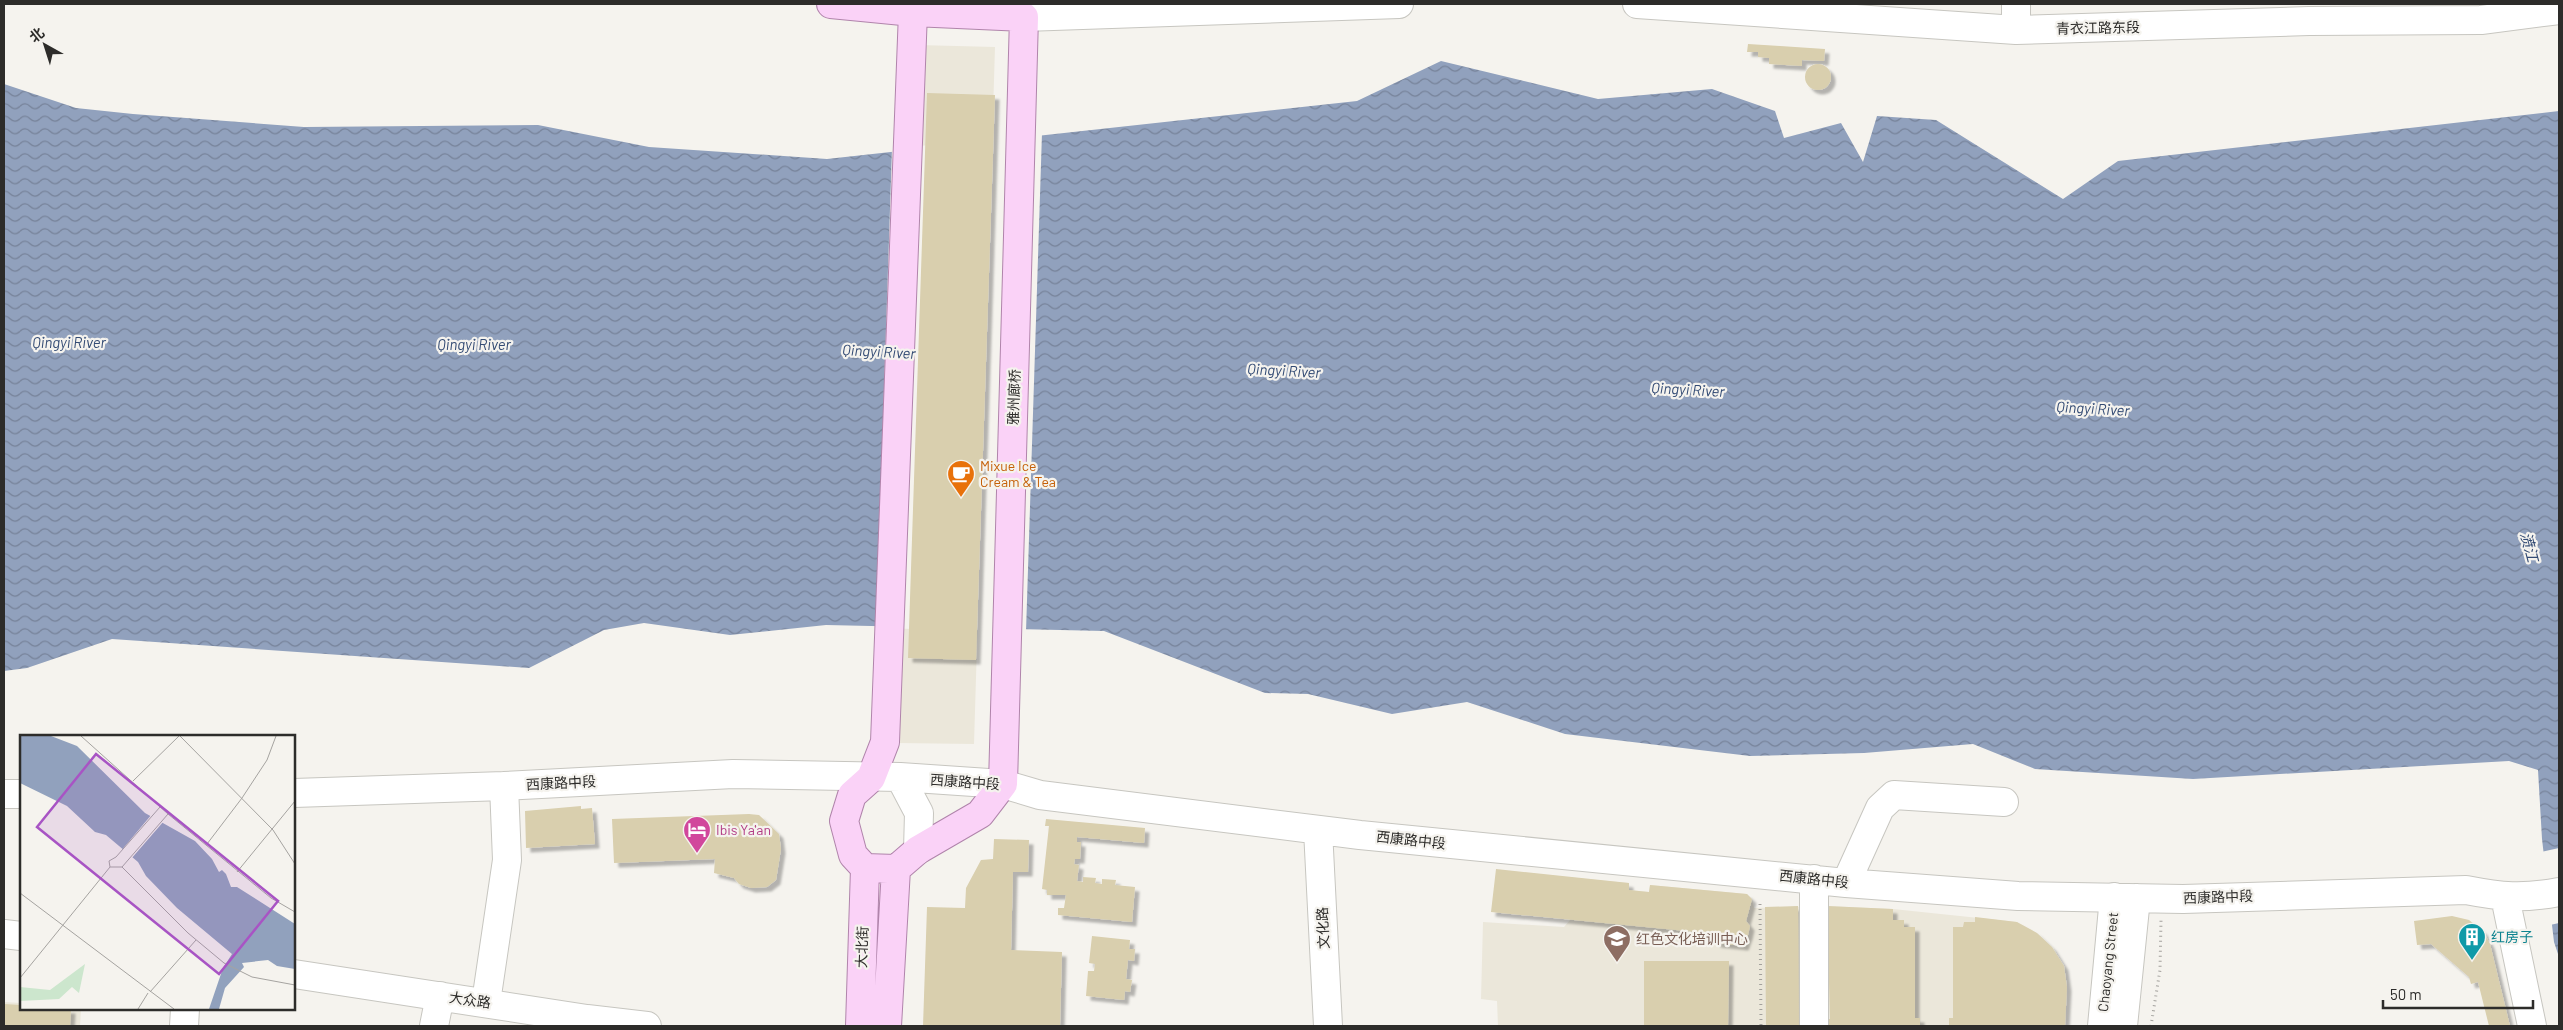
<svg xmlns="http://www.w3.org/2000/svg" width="2563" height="1030" font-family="Barlow,'Noto Sans SC',sans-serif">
	<defs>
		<pattern id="water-waves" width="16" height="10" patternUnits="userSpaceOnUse" patternTransform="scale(1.25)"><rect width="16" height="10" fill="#91a1bd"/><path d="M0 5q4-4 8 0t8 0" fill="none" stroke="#77839a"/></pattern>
		<filter id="shadow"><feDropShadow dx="4.5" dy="4.5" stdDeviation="1" flood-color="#0004"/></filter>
	</defs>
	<rect width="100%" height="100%" fill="#f5f3ee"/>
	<path fill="#ebe7da" d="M918,45L995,47L974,744L897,743Z
		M1575,878L1629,883V890L1649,892L1650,885L1747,894L1752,899L1754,908L1827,906L1893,909L2017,922L2067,987L2065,1026H1498L1497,1001L1481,999L1483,922L1564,927L1570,920Z
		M4,1002L21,1003V1009H81L80,1026H4Z"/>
	<path fill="url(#water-waves)" d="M1441,61L1598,99L1712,89L1775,111L1784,138L1841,123L1863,162L1877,116L1936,120L2063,199L2118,161L2559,111V957L2554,942L2542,839L2538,770L2509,761L2193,779L2035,769L1973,744L1864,753L1750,756L1565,734L1467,702L1392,714L1308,694L1265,693L1104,631L826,625L730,635L644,623L604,630L529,668L112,639L27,668L4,671V84L76,108L133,114L304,127L538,125L649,147L827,159L1357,101Z"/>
	<path fill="#f5f3ee" d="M1042,133L1026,632L876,628L892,149Z
		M2559,848V923L2550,925L2541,852Z"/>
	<path fill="#d9cfae" filter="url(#shadow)" d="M1748,44L1825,49L1824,61L1802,60V66L1769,64V58L1758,57V52H1747Z
		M1805 77a13 13 0 1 1 26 0a13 13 0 1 1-26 0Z
		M927,93L995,95L976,660L908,658Z
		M581,806V809L592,808L595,844L526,848L525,811Z
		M749,814L759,815L779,834L781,849L776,880L767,887L751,888L739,884L734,878L714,873L715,859L614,863L612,819Z
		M1046,819L1145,828L1144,843L1077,837V842H1081L1080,859H1075L1074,864L1079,865L1077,881L1083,882V877L1096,878L1095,883L1102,884V879L1116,880L1115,885L1135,887L1132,922L1058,915V908H1064L1066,895H1047V890L1042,889L1049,826H1045Z
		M994,839L1029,840L1028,872H1013L1011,950L1062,952L1060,1026H923L927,907L965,908L966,888L981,860L993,859Z
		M1496,869L1629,883V890L1649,892L1650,885L1747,894L1752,899L1746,921L1750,926L1748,935L1744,946L1716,943L1717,934L1491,912Z
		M1798,906L1799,1026H1766L1765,907Z
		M1827,906L1893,909V920H1904V927H1915V1018H1920V1026H1825V1019H1830Z
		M2452,916L2469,920L2483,931L2490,944L2510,1026H2489L2478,982L2471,984L2469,977L2431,944L2417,945L2414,921Z
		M1975,917L2017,922L2037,933L2052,947L2064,966L2067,987L2065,1026H1949V1018H1953V927H1963L1964,922H1975Z
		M1092,936L1130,940L1129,949H1135L1134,961L1128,960L1126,979L1132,980L1130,992L1125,991L1124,1000L1086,996L1088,971H1094L1095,964L1089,963Z
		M1644,961H1729L1728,1026H1644Z
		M4,1004L21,1005V1009H71L70,1026H4Z"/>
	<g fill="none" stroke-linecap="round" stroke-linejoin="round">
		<defs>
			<path id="minor" d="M1637,4L2016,30L2309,21L2481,20L2559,10
				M1024,17L1399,4
				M2016,30V4
				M900,777L919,813L918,850
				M294,793L504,786L733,774L900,777L1003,784L1040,795L1360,835L1846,883L2018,896L2183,899L2466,890C2502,897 2522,899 2559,892
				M4,794H21
				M1318,830L1328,1026
				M1814,879V1026
				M1846,883L1880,808L1894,795L2004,802
				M2505,897L2532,1026
				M4,934L21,936
				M294,974L587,1019L647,1026
				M486,1002L507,860L504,786
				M184,1026L185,1009
				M434,1026L440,996
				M2102,1026L2114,897
				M2123,1026L2136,898"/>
			<path id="major" d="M831,4L913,12L1024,17L1003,784L980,814L918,850L896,869L865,868L853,855L844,821L852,795L871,778L885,742L913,12
				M860,1026L865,868
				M887,1026L896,869"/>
		</defs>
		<use href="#minor" stroke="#c7c6c0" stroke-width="30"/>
		<use href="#major" stroke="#b084ab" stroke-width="30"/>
		<path stroke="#a3a19d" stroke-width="3" stroke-dasharray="1 4" stroke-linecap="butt" d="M1760,904L1761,1026
			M2151,1026L2160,970L2161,920"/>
		<use href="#minor" stroke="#fff" stroke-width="28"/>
		<use href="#major" stroke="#fad2f7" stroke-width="28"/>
	</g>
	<defs>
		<symbol id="cafe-pin" viewBox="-11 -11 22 30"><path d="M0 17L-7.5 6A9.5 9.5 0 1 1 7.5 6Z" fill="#e8710a" stroke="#f5f3ee"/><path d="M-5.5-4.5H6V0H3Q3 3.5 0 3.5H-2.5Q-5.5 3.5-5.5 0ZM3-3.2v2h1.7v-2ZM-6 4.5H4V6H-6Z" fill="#fff"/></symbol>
		<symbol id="hotel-pin" viewBox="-11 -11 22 30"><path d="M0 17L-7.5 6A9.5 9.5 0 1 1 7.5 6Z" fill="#d1479c" stroke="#f5f3ee"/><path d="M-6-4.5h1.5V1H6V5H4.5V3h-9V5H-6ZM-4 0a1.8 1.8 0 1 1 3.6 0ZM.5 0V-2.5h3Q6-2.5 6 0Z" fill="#fff"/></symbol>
		<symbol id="building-pin" viewBox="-11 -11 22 30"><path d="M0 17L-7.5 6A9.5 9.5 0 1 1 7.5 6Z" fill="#0f9aa8" stroke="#f5f3ee"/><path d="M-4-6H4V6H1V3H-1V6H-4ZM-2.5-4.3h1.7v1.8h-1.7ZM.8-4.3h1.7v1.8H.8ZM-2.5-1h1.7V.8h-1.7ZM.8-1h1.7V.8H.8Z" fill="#fff"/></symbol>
		<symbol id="university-pin" viewBox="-11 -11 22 30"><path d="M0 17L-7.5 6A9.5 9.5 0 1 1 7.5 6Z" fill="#8d6e63" stroke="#f5f3ee"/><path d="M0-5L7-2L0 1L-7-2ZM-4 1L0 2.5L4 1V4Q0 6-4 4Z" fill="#fff"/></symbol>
	</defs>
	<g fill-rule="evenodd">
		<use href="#cafe-pin" x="945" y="458" width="32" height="43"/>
		<use href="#hotel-pin" x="681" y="814" width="32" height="43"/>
		<use href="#building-pin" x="2456" y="921" width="32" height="43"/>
		<use href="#university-pin" x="1601" y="923" width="32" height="43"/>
	</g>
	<g text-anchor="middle" stroke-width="4.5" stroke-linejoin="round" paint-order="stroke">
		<g font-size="14" fill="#2d2c2a" stroke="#f5f3ee">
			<text transform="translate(2098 28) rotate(-1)" y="5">青衣江路东段</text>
			<text transform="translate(1014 397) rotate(-88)" y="5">雅州廊桥</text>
			<text transform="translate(965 782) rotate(4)" y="5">西康路中段</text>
			<text transform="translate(561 783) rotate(-3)" y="5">西康路中段</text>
			<text transform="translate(1411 840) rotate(6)" y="5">西康路中段</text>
			<text transform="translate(1814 879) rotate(6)" y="5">西康路中段</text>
			<text transform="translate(2218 897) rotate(-2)" y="5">西康路中段</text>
			<text transform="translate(1323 928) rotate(-93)" y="5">文化路</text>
			<text transform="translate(862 947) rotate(-88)" y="5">大北街</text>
			<text transform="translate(2108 962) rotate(-84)" y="5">Chaoyang Street</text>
			<text transform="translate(470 1000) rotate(8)" y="5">大众路</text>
		</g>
		<g font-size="14" fill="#c56008" stroke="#f5f3ee" text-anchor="start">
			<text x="980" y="471">Mixue Ice<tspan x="980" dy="16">Cream &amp; Tea</tspan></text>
		</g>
		<g font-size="14" fill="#b23c85" stroke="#f5f3ee" text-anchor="start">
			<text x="716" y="835">Ibis Ya'an</text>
		</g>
		<g font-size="14" fill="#0d838f" stroke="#f5f3ee" text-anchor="start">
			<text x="2491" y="942">红房子</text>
		</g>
		<g font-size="14" fill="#785e54" stroke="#f5f3ee" text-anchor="start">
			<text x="1636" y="944">红色文化培训中心</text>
		</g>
		<g font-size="15" font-style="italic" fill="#334b74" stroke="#f5f3ee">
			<text x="69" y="348">Qingyi River</text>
			<text x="474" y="350">Qingyi River</text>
			<text transform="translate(879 352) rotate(3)" y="5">Qingyi River</text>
			<text transform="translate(1284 371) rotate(3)" y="5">Qingyi River</text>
			<text transform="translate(1688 390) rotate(3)" y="5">Qingyi River</text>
			<text transform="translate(2093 409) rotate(3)" y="5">Qingyi River</text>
			<text transform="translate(2529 547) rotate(75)" y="5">𣸣江</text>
		</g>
	</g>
	<g transform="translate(20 735)">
		<rect width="275" height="275" fill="#f5f3ee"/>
		<path d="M65,229L59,258L52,252L39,264L0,266V252L30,255Z" fill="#cce6cd"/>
		<path d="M0,1H31L57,11L125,78L175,106L192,124L199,137L202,135L206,139L211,152H217L275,189V234L257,231L248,225L222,228L224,232L205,253L199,274H189L203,233L212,219L157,173L126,141L118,127L86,100L75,97L47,71L0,48Z" fill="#91a1bd"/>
		<path d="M132,79L144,86L111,124L101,116Z" fill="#f5f3ee"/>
		<path fill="none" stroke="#a5a3a0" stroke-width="1" d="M61,1L148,79L102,132H90M160,1L253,95L275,129M113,46L159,1M222,63L247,25L256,1M148,79L251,163L275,177M187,109L222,63M90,132L89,126L96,122L140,72M102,132L168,198L204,228L232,242L275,250M217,137L275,66M0,158L154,274M0,243L90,132M130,257L176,205M118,274L128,258"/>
		<path fill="#a854c4" fill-opacity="0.15" stroke="#a854c4" stroke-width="2.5" d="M76,19L258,166L199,239L17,92Z"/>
		<rect width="275" height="275" fill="none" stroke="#2d2c2a" stroke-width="2.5"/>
	</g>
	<rect width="2563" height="1030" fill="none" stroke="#2d2c2a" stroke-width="10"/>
	<g transform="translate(45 45) rotate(321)" stroke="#f5f3ee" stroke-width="4" paint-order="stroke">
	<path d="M0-4L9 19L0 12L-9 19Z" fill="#2d2c2a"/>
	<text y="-8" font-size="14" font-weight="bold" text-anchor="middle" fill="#2d2c2a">北</text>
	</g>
	<path d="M2383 1000v8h150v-8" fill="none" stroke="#2d2c2a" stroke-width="2.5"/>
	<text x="2390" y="1000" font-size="15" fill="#2d2c2a" stroke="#f5f3ee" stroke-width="4" paint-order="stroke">50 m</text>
</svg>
